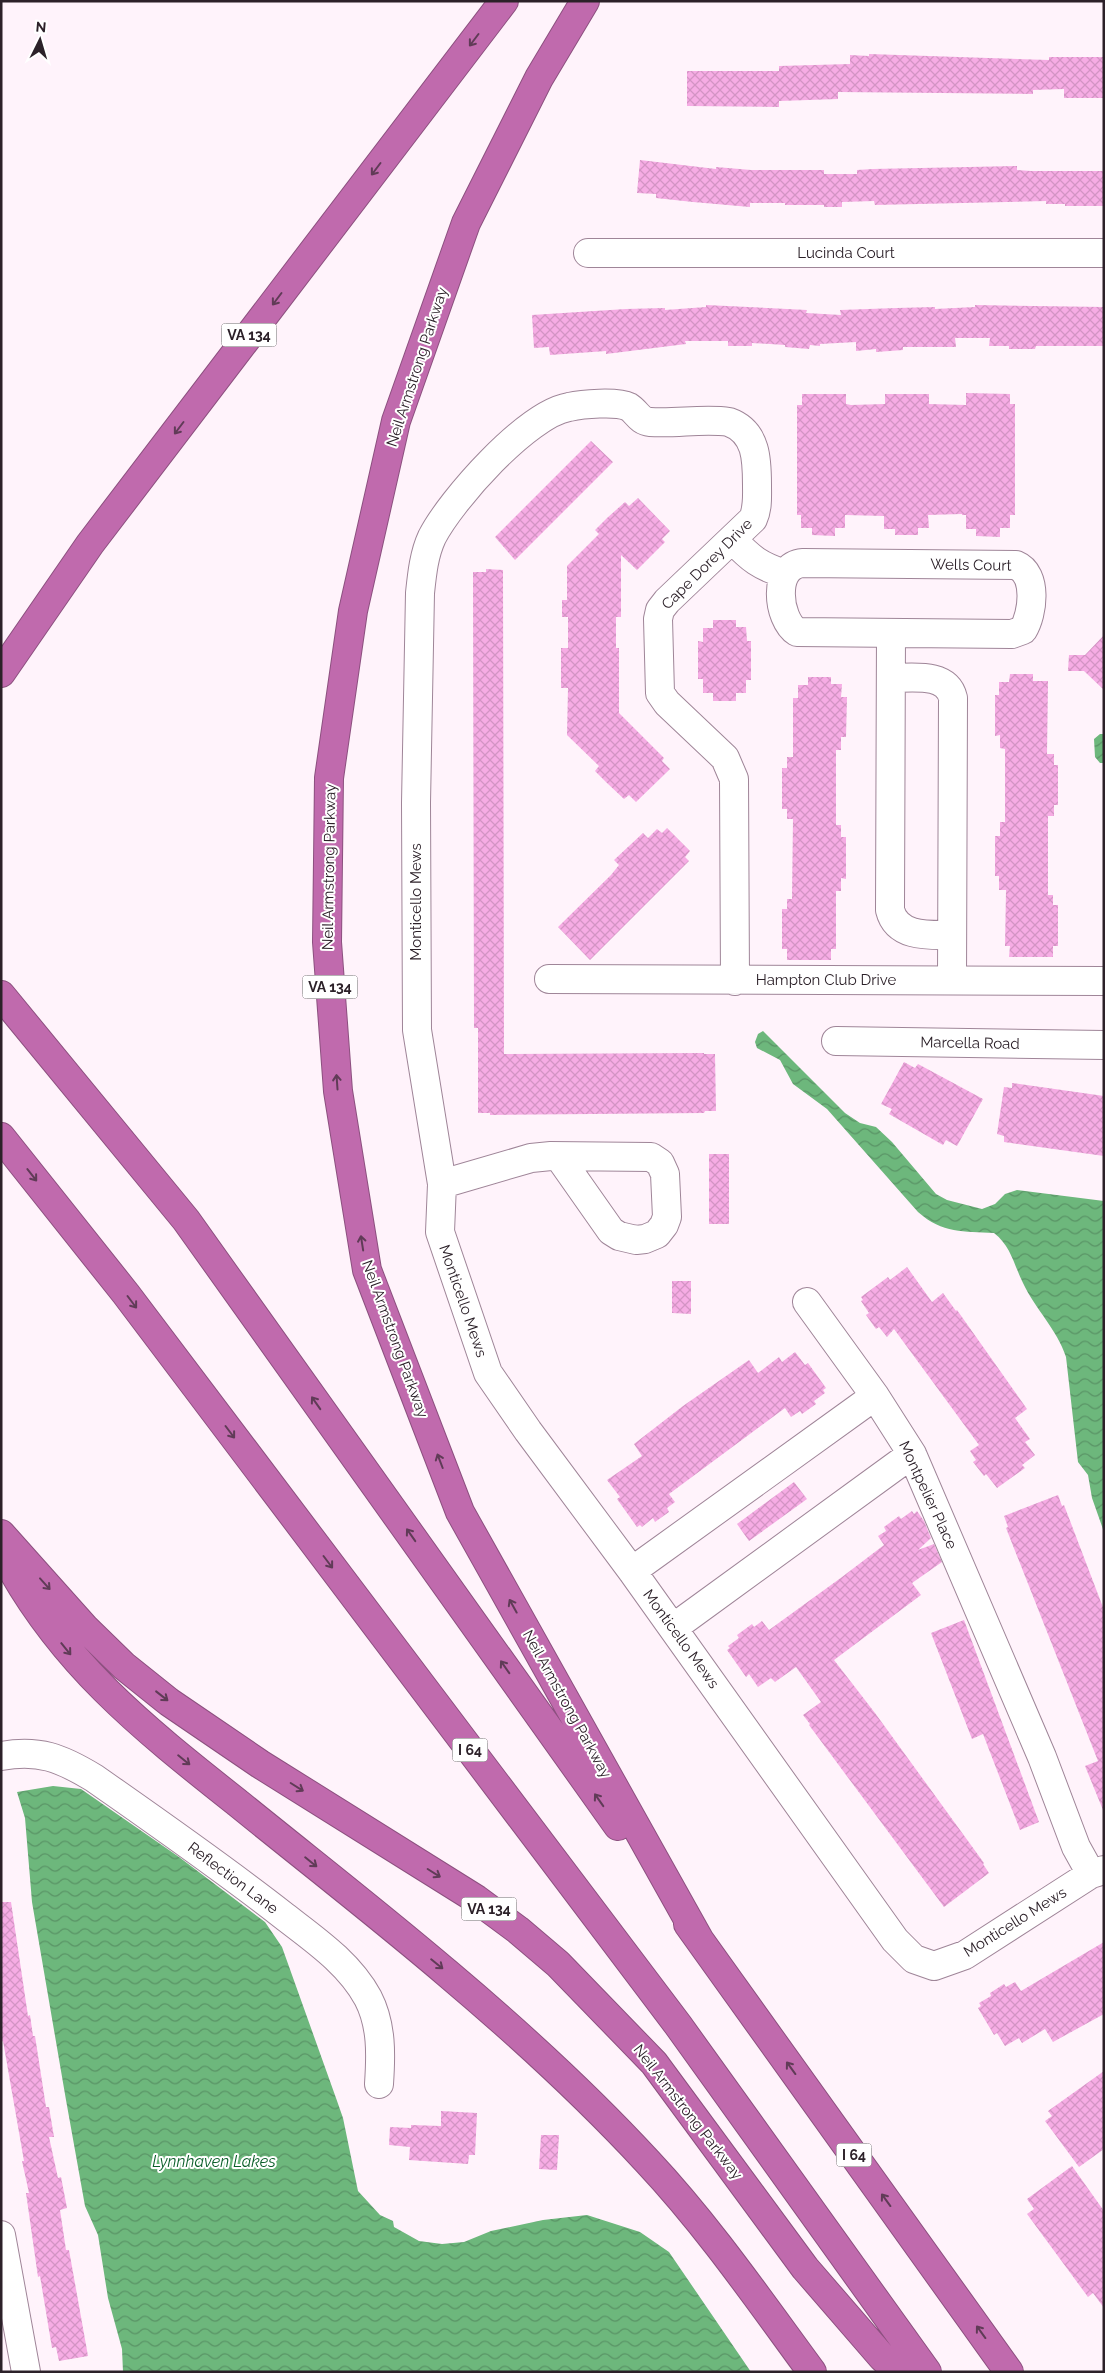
<svg xmlns="http://www.w3.org/2000/svg" width="1105" height="2373" font-family="Raleway,sans-serif">
	<defs>
		<pattern id="water-waves" width="16" height="10" patternUnits="userSpaceOnUse" patternTransform="scale(1.25)"><rect width="16" height="10" fill="#6db77c"/><path d="M0 5q4-4 8 0t8 0" fill="none" stroke="#5a9466"/></pattern>
		<pattern id="building-cross-hatch" width="8" height="8" patternUnits="userSpaceOnUse" patternTransform="scale(1.25)"><rect width="8" height="8" fill="#f6ace4"/><path d="M0 0l8 8M0 8l8-8" fill="none" stroke="#d394c4"/></pattern>
	</defs>
	<rect width="100%" height="100%" fill="#fff3fb"/>
	<path fill="url(#water-waves)" d="M1100,734H1104V763H1100L1095,757L1094,739Z
		M763,1031L845,1113L860,1123L876,1127L892,1142L936,1194L947,1200L982,1209L995,1204L1005,1194L1017,1190L1104,1201V1532L1092,1498L1088,1475L1078,1462L1066,1357C1057,1329 1035,1309 1023,1283C1014,1265 1011,1246 994,1233C963,1231 943,1234 918,1212L827,1109L793,1084L780,1060L757,1048L755,1042L758,1034Z
		M53,1786L81,1789L179,1857L265,1922L282,1947L336,2098L343,2118L358,2191L380,2215L393,2221L394,2227L419,2241L442,2244L464,2242L491,2231L543,2220L587,2215L640,2232L669,2252L751,2372H123L122,2349L108,2298L98,2235L85,2206L66,2100L32,1902L25,1818L17,1792Z"/>
	<path fill="url(#building-cross-hatch)" d="M869,54L1049,60V57H1104V98H1064V89L1033,90V94L838,92V99L779,101V107L687,106V71H779V66L850,64V55L869,56Z
		M640,160L716,169V167L751,170H824V174H857V170L873,169L1017,166V170L1031,171H1103L1104,206H1065V204H1046V201L875,205L874,201L842,202V207H824V205H785V203H750V207L693,202L656,198V194L637,193Z
		M706,305L807,310L806,313L841,315L840,310L897,308L935,307V309L975,307V305L1104,307V346H1036L1035,349H1009V346H989L990,338H955L956,347H903V350L876,352V349L856,351V342L820,344V346L810,345L809,349L785,347V345L752,343V346H728V341H685L686,344L606,354V351L550,355L549,347L534,348L532,315L626,309L665,308V310L706,307Z
		M966,393L1010,394V404H1015V515H1010V528H1000V537L976,536V529H966V515H962V514L928,515L929,528H918V535H895V529H884V516L845,515V528H835V536L812,535V528H801V515H797V405H802V394H846V404L851,405L885,404V394H929V404L966,405Z
		M591,441L613,462L515,560L495,537Z
		M638,498L670,531L662,539L665,542L637,570L621,555V617H616V648H619V713L664,758L662,761L670,769L636,802L629,795L624,799L607,783L595,771L599,766L567,735L568,688H561V648H568V617H562V600H567V566L599,534L595,530L607,518L625,502L629,506Z
		M486,569L503,570L504,1054L704,1053V1054H715L716,1111H705L704,1113L490,1115V1113H478V1028H474L473,572H486Z
		M713,620H736V627H746L747,641H751V680H746V693H736V701H713V693H703V679H698V641L703,642V628H713Z
		M1104,635V690L1084,671H1068L1069,655H1085Z
		M1010,674H1033V681H1048L1047,754H1054V765H1058V805H1054V816H1048V895H1053V905H1058V946H1053V957H1009L1010,946H1005L1006,890H999V876H995V836H1000V822H1005V749L1000,748V735L995,736V695H999V682H1009Z
		M808,677H831V684H842L841,697H847L846,737H841V750H836V825H841V837H846V879L841,878V891H836V949H831V960H787V949H782V909H787V899H792L793,819H787V809H782V768H787V757H793V698H798V685H808Z
		M667,828L690,851L685,857L689,861L590,960L558,927L611,875L619,865L614,860L643,833L648,838L657,829L662,833Z
		M904,1062L915,1068L918,1064L983,1099L957,1146L946,1140L943,1145L889,1114L892,1109L881,1104Z
		M1012,1083L1104,1096V1156L1004,1142V1136L997,1134L1004,1087L1012,1088Z
		M709,1154H729V1224H709Z
		M907,1267L932,1302L943,1293L956,1311L957,1310L1027,1409L1015,1418L1030,1439L1025,1442L1035,1455L1022,1465L1025,1468L997,1488L986,1474L984,1476L973,1462L976,1460L970,1451L979,1445L894,1329L887,1337L879,1327L876,1329L866,1315L869,1313L861,1301L863,1300L861,1297L888,1277L890,1280Z
		M672,1281H691V1314L672,1313Z
		M795,1352L805,1365L808,1363L826,1388L823,1390L825,1393L814,1401L816,1404L802,1414L800,1411L791,1417L785,1408L669,1494L675,1502L667,1508L669,1512L655,1522L653,1518L642,1527L640,1525L637,1527L617,1499L620,1497L607,1480L642,1456L634,1444L683,1406L749,1360L758,1373L779,1357L782,1362Z
		M794,1482L807,1499L749,1541L737,1524Z
		M1058,1495L1062,1506L1064,1505L1104,1610L1103,1810L1085,1766L1098,1761L1006,1528L1008,1527L1004,1516Z
		M912,1511L914,1514L917,1511L924,1521L931,1538L918,1550L934,1544L942,1562L912,1583L921,1595L834,1660L875,1713L984,1863L983,1864L989,1873L944,1907L809,1725L810,1724L803,1715L821,1702L796,1667L775,1682L771,1678L758,1687L749,1674L746,1677L727,1650L730,1648L728,1646L739,1638L737,1635L752,1624L754,1627L762,1621L769,1630L842,1577L884,1545L878,1536L886,1531L884,1527L899,1516L901,1519Z
		M964,1620L1039,1822L1020,1830L983,1734L972,1739L931,1633Z
		M1,1902H11L28,2016L30,2015L33,2036H35L46,2107H49L54,2137H49L58,2178L61,2177L67,2208L60,2210L66,2250H69L88,2356L59,2361L56,2347L52,2348L40,2276L38,2277L26,2193H29L22,2161H24L3,2041L1,2042Z
		M1104,1942V2014L1053,2042L1045,2029L1022,2043L1019,2038L1005,2046L997,2033L994,2035L978,2008L981,2006L979,2003L991,1996L990,1993L1004,1984L1006,1987L1015,1982L1021,1991Z
		M1104,2071V2149L1079,2167L1045,2121L1052,2116L1048,2111Z
		M441,2111L477,2113L475,2155H469L468,2164L409,2160L410,2147L389,2145L390,2127L411,2128V2125L441,2126Z
		M541,2135H559L557,2170L539,2169Z
		M1072,2166L1104,2211V2308L1093,2293L1088,2297L1027,2214L1034,2209L1027,2199Z"/>
	<g fill="none" stroke-linecap="round" stroke-linejoin="round">
		<defs>
			<path id="minor" d="M588,253H1104
				M733,540C751,559 760,566 785,574
				M803,563L1016,565C1038,574 1033,614 1023,630L1012,634L797,632C777,619 772,565 803,563Z
				M891,633L890,910C897,938 930,935 952,935
				M891,678C912,678 947,672 953,698L952,980
				M549,979L1104,981
				M735,981L734,779L725,758L667,703L660,693L658,619L660,610L667,601L753,519C758,508 757,497 757,485C757,461 757,432 729,422C704,418 676,424 650,422C639,421 637,412 629,407C617,401 582,404 569,407C527,414 451,500 432,537C424,554 422,574 420,593L416,803L417,1030L442,1184L440,1232L488,1373L528,1431L632,1571L895,1940L914,1959L934,1966L965,1955L1091,1874L1104,1870
				M836,1041L1104,1045
				M442,1184L531,1158L551,1156L651,1157L660,1163L665,1174L667,1217L664,1225L657,1234L645,1239L636,1240L619,1236L611,1231L559,1157
				M807,1302L875,1396
				M632,1571L875,1396L912,1454L1042,1757L1076,1847L1091,1874
				M673,1628L912,1454
				M1,1756C39,1749 61,1758 94,1778C158,1823 223,1868 284,1916C315,1940 349,1963 368,1998C382,2025 381,2055 379,2084
				M1,2235L26,2372"/>
			<path id="highway" d="M585,1L539,78L466,223L396,421L353,611L329,778L327,942L338,1091L367,1270L460,1512L699,1939
				M1,673L90,544L504,1
				M1,995L186,1220L618,1826
				M1,1137L126,1294L678,2025L927,2372
				M1,1534L85,1628L124,1666L169,1702L260,1764L476,1899L518,1930L558,1964L654,2063L805,2268L882,2357L898,2372
				M2,1551C59,1662 143,1728 239,1804C308,1860 379,1915 447,1973C517,2032 585,2094 647,2161C708,2226 759,2300 812,2372
				M688,1924L1009,2372"/>
		</defs>
		<use href="#minor" stroke="#9f8598" stroke-width="30"/>
		<use href="#highway" stroke="#8c507f" stroke-width="30"/>
		<use href="#minor" stroke="#fff" stroke-width="28"/>
		<use href="#highway" stroke="#c06aad" stroke-width="28"/>
	</g>
	<defs><path id="oneway-shaft" d="M-6 0H5M1.5-3L5.5 0L1.5 3" fill="none" stroke-width="1.6" stroke-linecap="round" stroke-linejoin="round" transform="scale(1.25)"/></defs>
	<g stroke="#603b57">
		<use href="#oneway-shaft" transform="translate(474 40) rotate(127)"/>
		<use href="#oneway-shaft" transform="translate(376 169) rotate(127)"/>
		<use href="#oneway-shaft" transform="translate(277 299) rotate(127)"/>
		<use href="#oneway-shaft" transform="translate(179 428) rotate(127)"/>
		<use href="#oneway-shaft" transform="translate(337 1082) rotate(-94)"/>
		<use href="#oneway-shaft" transform="translate(32 1175) rotate(52)"/>
		<use href="#oneway-shaft" transform="translate(362 1243) rotate(-99)"/>
		<use href="#oneway-shaft" transform="translate(132 1302) rotate(53)"/>
		<use href="#oneway-shaft" transform="translate(316 1403) rotate(-125)"/>
		<use href="#oneway-shaft" transform="translate(230 1432) rotate(53)"/>
		<use href="#oneway-shaft" transform="translate(440 1461) rotate(-111)"/>
		<use href="#oneway-shaft" transform="translate(411 1535) rotate(-125)"/>
		<use href="#oneway-shaft" transform="translate(328 1562) rotate(53)"/>
		<use href="#oneway-shaft" transform="translate(45 1584) rotate(48)"/>
		<use href="#oneway-shaft" transform="translate(513 1606) rotate(-119)"/>
		<use href="#oneway-shaft" transform="translate(66 1649) rotate(51)"/>
		<use href="#oneway-shaft" transform="translate(505 1667) rotate(-125)"/>
		<use href="#oneway-shaft" transform="translate(162 1696) rotate(38)"/>
		<use href="#oneway-shaft" transform="translate(184 1760) rotate(39)"/>
		<use href="#oneway-shaft" transform="translate(297 1787) rotate(32)"/>
		<use href="#oneway-shaft" transform="translate(599 1800) rotate(-125)"/>
		<use href="#oneway-shaft" transform="translate(311 1862) rotate(39)"/>
		<use href="#oneway-shaft" transform="translate(434 1873) rotate(32)"/>
		<use href="#oneway-shaft" transform="translate(437 1964) rotate(39)"/>
		<use href="#oneway-shaft" transform="translate(791 2068) rotate(-126)"/>
		<use href="#oneway-shaft" transform="translate(886 2200) rotate(-126)"/>
		<use href="#oneway-shaft" transform="translate(981 2332) rotate(-126)"/>
	</g>
	<g text-anchor="middle" stroke-width="4" stroke-linejoin="round" paint-order="stroke">
		<g fill="#fff" stroke="#6b6469" stroke-width="1">
			<rect x="221.5" y="323.5" width="55" height="23" rx="4"/>
			<rect x="302.5" y="975.5" width="55" height="23" rx="4"/>
			<rect x="452.5" y="1738.5" width="35" height="23" rx="4"/>
			<rect x="461.5" y="1897.5" width="55" height="23" rx="4"/>
			<rect x="836.5" y="2143.5" width="35" height="23" rx="4"/>
		</g>
		<g font-size="14" font-weight="bold" fill="#2c2129">
			<text x="249" y="340">VA 134</text>
			<text x="330" y="992">VA 134</text>
			<text x="470" y="1755">I 64</text>
			<text x="489" y="1914">VA 134</text>
			<text x="854" y="2160">I 64</text>
		</g>
		<g font-size="15" fill="#2c2129" stroke="#fff">
			<text x="846" y="258">Lucinda Court</text>
			<text transform="translate(417 367) rotate(-72)" y="5">Neil Armstrong Parkway</text>
			<text transform="translate(707 564) rotate(-45)" y="5">Cape Dorey Drive</text>
			<text transform="translate(971 565) rotate(1)" y="5">Wells Court</text>
			<text transform="translate(329 867) rotate(-89)" y="5">Neil Armstrong Parkway</text>
			<text transform="translate(416 902) rotate(-90)" y="5">Monticello Mews</text>
			<text x="826" y="985">Hampton Club Drive</text>
			<text transform="translate(970 1043) rotate(1)" y="5">Marcella Road</text>
			<text transform="translate(463 1301) rotate(71)" y="5">Monticello Mews</text>
			<text transform="translate(395 1339) rotate(70)" y="5">Neil Armstrong Parkway</text>
			<text transform="translate(928 1495) rotate(65)" y="5">Montpelier Place</text>
			<text transform="translate(681 1639) rotate(54)" y="5">Monticello Mews</text>
			<text transform="translate(567 1704) rotate(61)" y="5">Neil Armstrong Parkway</text>
			<text transform="translate(233 1878) rotate(37)" y="5">Reflection Lane</text>
			<text transform="translate(1015 1922) rotate(-32)" y="5">Monticello Mews</text>
			<text transform="translate(688 2112) rotate(52)" y="5">Neil Armstrong Parkway</text>
		</g>
		<g font-size="16" font-style="italic" fill="#0a5f29" stroke="#fff">
			<text x="214" y="2167">Lynnhaven Lakes</text>
		</g>
	</g>
	<rect width="1105" height="2373" fill="none" stroke="#2c2129" stroke-width="5"/>
	<g transform="translate(40 40) rotate(5)" stroke="#ffffff" stroke-width="4" paint-order="stroke">
	<path d="M0-4L9 19L0 12L-9 19Z" fill="#2c2129"/>
	<text y="-8" font-size="14" font-weight="bold" text-anchor="middle" fill="#2c2129">N</text>
	</g>
</svg>
